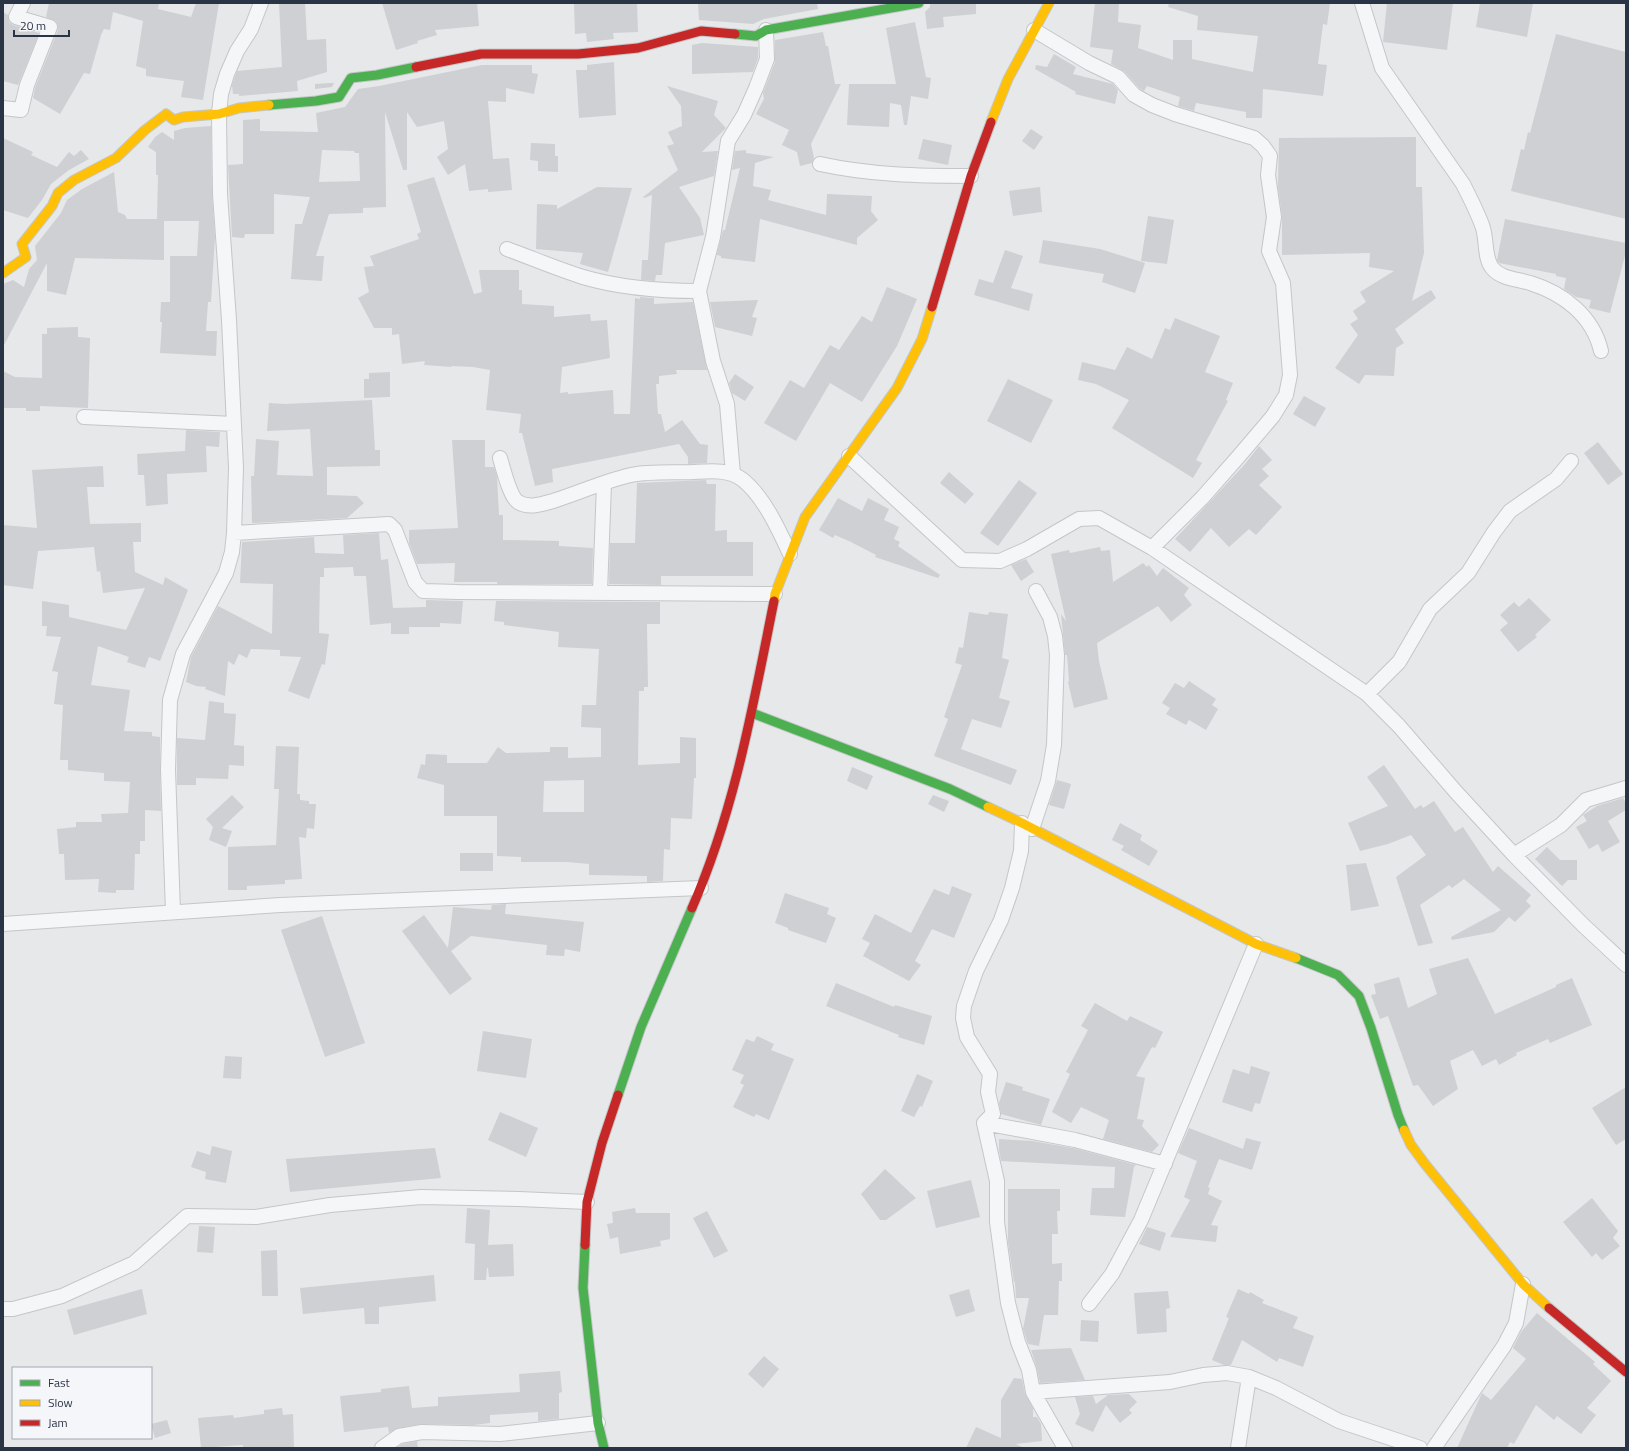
<svg xmlns="http://www.w3.org/2000/svg" width="1629" height="1451" font-family="'Titillium Web',sans-serif">
	<rect width="100%" height="100%" fill="#e6e8ea"/>
	<path fill="#ced0d3" fill-rule="evenodd" d="M49,3H159L158,9L191,17L196,3H219L203,100L181,97L184,81L146,76V69L136,66L143,21L113,12L110,30L104,29L101,35L90,74L84,73L60,114L33,98L35,88L58,30V25L56,21L46,17Z
		M279,3H305L307,40L326,39L327,72L297,81L298,91L239,96V94H233L232,85L237,71L282,67Z
		M382,3H477L479,26L435,30L437,35L417,41L418,43L396,50Z
		M574,3H637L638,32L613,33L614,39L587,42L586,33L575,34Z
		M698,3H817L818,9L764,19L753,24L699,20Z
		M930,3H976V14L943,17L944,27L927,29L925,12L930,7Z
		M1095,3H1119L1118,22L1141,25L1138,48L1173,60V40H1192V59L1253,72L1258,36L1197,30L1198,16L1168,7L1169,3H1330L1327,25L1323,24L1318,64L1327,65L1323,96L1263,89L1262,118H1246V112L1196,103L1194,111L1178,106L1180,97L1147,86L1144,91L1139,88L1124,71L1111,64L1113,50L1090,47Z
		M1387,3H1453L1447,50L1383,42Z
		M1480,3H1533L1527,37L1476,27Z
		M3,12L8,15L9,22L13,25L39,33L18,85L3,81Z
		M915,22L926,77L931,78L928,99L911,96L907,125H904L901,105L890,103L889,127L847,125L849,84H896L886,28Z
		M823,32L826,46H828L835,84H841L811,144L814,158L812,163L800,166L797,152L782,145L789,130L756,114L764,99L763,93L775,62V40Z
		M1556,34L1626,52V219L1511,191L1521,149L1524,150L1528,132L1530,133Z
		M702,43L758,47V58L753,72L692,74V45Z
		M1054,54L1076,67L1073,74L1113,84L1118,90L1115,104L1075,94L1076,92L1035,69L1036,65L1047,67Z
		M614,62L616,115L579,118L576,70H587V65Z
		M482,65H532V73L538,74L534,94L506,88V102L488,101L493,159L509,158L512,190L488,192V189L469,191L465,164L448,175L437,157L448,149L444,121L417,127L407,112V170H403L385,112L386,207L363,208V213L329,214L316,256H324L322,281L291,279L295,224H302L310,197L274,194V234H245L244,238L232,237L228,165L243,164V120L260,119V131L318,132L316,113L345,107L358,89L379,86ZM322,150L354,151L355,153H359L360,181L319,182Z
		M330,83H334L332,87L315,89V84Z
		M667,86L718,101L714,115L726,128L702,152L718,151L714,176L679,187L700,218L704,235L665,243L662,275H656L655,281L641,280L642,260H648L652,195L644,198L643,197L678,170L667,146L674,144L668,132L682,126L681,106Z
		M211,126L212,194L215,237L211,302H208L206,331H217L216,356L160,353L162,322H160L161,302H170V256H197L199,221H164V260L75,258L66,295L47,291V263L3,347V284L13,280L24,287L29,269L37,260L35,246L61,213L67,200L82,189L114,172L118,212L125,215L127,219H157L158,175H156V152L148,147L155,137L162,132L174,140V131L185,128Z
		M1031,129L1043,137L1034,150L1022,141Z
		M1416,137V187H1422L1424,253L1412,301L1431,290L1436,298L1395,329L1404,343L1396,348L1394,376L1365,375L1359,384L1335,368L1358,335L1350,324L1358,319L1353,311L1366,302L1360,292L1394,271L1369,267L1370,253L1282,255V216L1278,187L1279,138Z
		M3,138L33,152L31,155L57,167L69,152L74,156L81,150L89,159L69,170L51,184L42,200L28,218L3,210Z
		M923,139L952,145L948,165L918,159Z
		M531,143L555,144V156H558V172L538,171V161L530,160Z
		M746,150V153L774,157L755,163L753,186L771,190L768,200L826,215L827,194L872,196L871,211L878,220L857,238V245L760,219L755,262L721,258V256L717,255V254L723,230H725L740,168L732,170L735,151Z
		M434,177L474,294L482,292L479,270H519V290H522V304L554,306V317L590,314L591,321L607,320L610,358L562,367L560,393L568,392V394L613,390L614,414H630L635,298L640,299V297L654,298V304L693,302L707,370H676L677,374L659,376V384H656L658,414H661L665,432L682,420L700,444L708,445L707,463L688,464V457L679,444L552,469L553,482L535,486L522,433H519L521,414L486,410L490,370L473,367L451,366L452,367L424,365L425,361L402,364L399,334L392,335V328H374L358,298L369,292L364,267L374,266L370,256L419,239L417,234L421,232L407,185Z
		M597,187L632,188L608,272L580,264L583,253L536,249L537,204L557,205V209Z
		M1040,187L1042,212L1013,216L1009,191Z
		M1148,216L1174,220L1167,264L1141,261Z
		M1505,219L1626,243V252L1610,313L1589,308L1591,300L1576,297L1564,289L1566,278L1556,276V274L1499,263L1497,260Z
		M1043,240L1100,249L1145,263L1135,293L1102,282L1104,274L1039,263Z
		M1005,250L1023,256L1011,288L1033,294L1029,311L974,295L979,279L993,283Z
		M887,287L917,299L897,346L862,402L830,383L796,441L764,423L790,380L804,388L830,345L839,350L862,316L872,322Z
		M758,300L752,317L757,318L752,336L715,327L710,302Z
		M1175,318L1220,336L1205,372L1233,383L1226,400L1228,401L1196,460L1202,463L1193,478L1112,428L1129,400L1096,384L1078,380L1082,362L1115,370L1127,347L1152,359L1165,328L1170,330Z
		M78,327V337L90,338L88,408L40,406V411H26V408H3V371L15,377L42,378V334H47V328Z
		M390,372V397L364,398V379H369V373Z
		M735,374L754,387L745,401L732,393L729,383Z
		M1008,379L1053,400L1031,443L987,421Z
		M1304,396L1326,408L1315,427L1293,414Z
		M372,400L375,450H380V466L327,467V495L357,496L364,503L347,518L252,523L251,476H254L256,439L279,441L277,475L313,476L310,429L267,431L269,403L285,404Z
		M186,430L220,432L219,447L206,446L207,472L167,474L168,504L146,506L144,475H138L137,454L185,451Z
		M452,440H485V467H494L497,477L499,515H503V540L559,541V546L593,548L592,584H497V582H454L455,563L417,564L409,543V530L458,528Z
		M1598,442L1623,474L1608,485L1584,453Z
		M1259,446L1272,460L1262,469L1269,476L1259,485L1282,507L1256,535L1249,529L1229,547L1211,528L1190,552L1175,539L1245,464Z
		M103,466L104,487H87L90,524L141,523V542H133L135,572L163,585L165,577L188,590L160,661L149,657L145,668L127,662L129,657L98,646L91,685L130,690L124,731L152,732V736L160,737V770L161,811L145,810V841H140V854H135L134,890H116V893L98,892L99,879L65,880L64,854H59L57,829L76,827V822H102L101,814L128,813L130,782L104,781V773L68,770V760H60L63,705L54,704L58,672L52,671L61,637L46,636L47,626H42V601L69,605V617L126,630L145,588L103,593L100,571L97,572L94,547L38,551L33,589L3,585V525L37,528L32,470Z
		M949,472L974,494L965,504L940,483Z
		M706,480L707,484H716L715,531L727,530V542H753V576H661V585L609,584L610,543H635L637,483Z
		M1019,480L1037,493L998,546L980,533Z
		M838,498L862,511L868,498L889,509L884,520L899,527L894,539L900,542L898,546L940,575L938,578L875,557L876,555L851,542L835,535L833,538L819,530Z
		M379,533L381,560L388,559L393,608L426,607V600L463,601L461,624L440,623V627H409V634H391V623L370,625L366,576H354L353,567L324,568V577H320L319,633L329,634L325,665L322,664L309,699L288,691L301,657L280,656V650L251,649L247,658L239,654L234,665L228,661L225,696L205,689L206,687L196,686L186,682L191,657L218,606L272,634L273,584L240,583L242,542L314,537L315,553L344,554L343,535Z
		M1100,547L1101,551L1110,550L1113,582L1143,563L1147,567L1149,565L1157,576L1163,568L1189,588L1184,595L1192,605L1171,622L1158,606L1097,643L1099,661L1108,699L1074,708L1068,682L1069,681L1067,655H1065L1061,614L1066,621L1051,554L1069,550L1070,553Z
		M1026,559L1034,572L1021,581L1011,565Z
		M1529,598L1551,620L1535,635L1537,637L1518,652L1500,630L1508,623L1500,615L1514,602L1519,607Z
		M496,601L660,602V624H647L648,687H644V691H639L638,765L680,763V737L696,738V778H694L692,819L671,818L670,850L664,849L663,881L647,882V876L589,875V864L567,862H521V857L497,856V816H444V785L417,778L421,764L425,765L426,754L447,755V763H487L498,747L506,753L550,752V747H568V758L601,757V728L581,727L582,705H596L599,649L558,647L559,632L504,625V622L494,621ZM584,780V812H543L544,781Z
		M969,612L988,615L989,612L1008,614L1002,658L1009,660L999,698L1010,701L1001,728L972,719L961,749L1017,770L1011,785L934,756L948,719L944,717L962,665L955,663L959,647L963,648Z
		M1189,681L1216,699L1212,705L1218,709L1206,730L1189,720L1186,725L1166,714L1170,708L1162,703L1175,683L1184,688Z
		M209,701L224,703V713L236,714L234,745L244,746V766L229,765L228,779L196,778V785H177V738L205,740Z
		M276,746L299,747L297,794H300V800L309,801V804H316L314,829L307,828L306,838L299,837L302,879L285,880V884L247,886V890H228V847L276,845L279,789H274Z
		M1384,765L1415,809L1421,805L1423,808L1434,801L1455,832L1463,827L1493,872L1498,866L1531,895L1526,901L1531,906L1515,922L1509,917L1494,932L1452,940L1451,937L1501,910L1464,879L1452,888L1449,885L1420,905L1433,943L1418,946L1396,877L1426,855L1411,835L1388,844L1360,851L1348,823L1388,806L1367,777Z
		M852,767L873,776L867,790L847,781Z
		M1057,780L1071,784L1064,809L1049,805Z
		M232,795L244,807L222,828L232,831L226,847L209,840L213,827L206,819Z
		M933,795L949,801L944,812L928,804Z
		M1623,798L1626,803V810L1608,821L1620,842L1602,852L1598,844L1589,849L1576,827L1587,821L1583,815L1597,806Z
		M1120,823L1142,835L1140,840L1158,851L1149,866L1121,850L1124,846L1112,840Z
		M1547,847L1560,860H1577V880H1568L1562,886L1535,859Z
		M460,853H493V871H460Z
		M1366,863L1379,906L1351,911L1346,865Z
		M952,886L972,894L954,938L932,929L915,961L921,965L909,981L863,956L870,943L862,939L875,914L911,933L934,889L949,895Z
		M785,893L829,908L827,914L836,918L826,943L788,930V928L775,923Z
		M506,904L505,914L584,922L580,952L565,949L564,956L546,955L547,945L471,936L451,951L472,979L450,995L402,931L424,915L448,948L453,907L491,910L492,905Z
		M322,916L365,1043L325,1057L281,930Z
		M1468,958L1495,1014L1556,987V985L1572,978L1592,1025L1550,1043L1548,1039L1516,1053L1517,1055L1499,1065L1496,1059L1482,1066L1473,1050L1450,1061L1458,1089L1433,1106L1418,1085L1413,1086L1388,1016L1380,1019L1371,995L1376,994L1374,984L1399,977L1408,1008L1437,994L1429,969Z
		M836,983L894,1007L895,1005L932,1016L924,1045L898,1037L899,1035L826,1006Z
		M1095,1003L1127,1021L1130,1016L1163,1032L1155,1048L1152,1047L1136,1076L1145,1078L1137,1119L1144,1120L1142,1126L1159,1145L1152,1152L1103,1139L1109,1120L1081,1107L1071,1123L1052,1112L1070,1074L1066,1072L1088,1030L1081,1026Z
		M483,1031L532,1039L526,1078L477,1071Z
		M757,1036L774,1044L771,1050L794,1059L769,1120L756,1114L754,1117L733,1107L744,1085L740,1083L744,1075L732,1070L746,1039L754,1042Z
		M225,1056L242,1057L241,1079L223,1078Z
		M1251,1066L1270,1072L1260,1104L1255,1103L1252,1112L1222,1102L1233,1069L1249,1074Z
		M917,1074L933,1081L922,1107L920,1106L914,1117L901,1111Z
		M1006,1082L1023,1087L1022,1090L1050,1099L1041,1125L1001,1114L999,1103Z
		M1626,1087V1139L1616,1145L1592,1108Z
		M500,1112L538,1128L526,1157L488,1140Z
		M1189,1128L1243,1149L1246,1138L1261,1142L1252,1170L1219,1159L1208,1187L1210,1188L1208,1194L1222,1201L1211,1225L1218,1226L1216,1242L1170,1237L1190,1200L1184,1197L1197,1161L1178,1153Z
		M999,1139L1032,1141L1073,1148L1136,1165L1134,1167L1125,1217L1090,1215L1092,1188H1114L1115,1167L1001,1161L999,1150Z
		M212,1146L232,1151L226,1183L205,1179L206,1172L191,1167L197,1151L210,1155Z
		M435,1148L441,1178L290,1192L286,1159Z
		M885,1169L916,1198L886,1220H880L861,1194Z
		M971,1180L980,1217L936,1228L927,1191Z
		M1008,1189H1060V1211H1057L1058,1234H1052V1264L1062,1263V1281H1059L1058,1315H1044L1039,1346L1028,1344L1023,1329L1029,1298H1016L1015,1282H1014L1008,1242Z
		M1592,1198L1618,1231L1613,1238L1620,1246L1602,1260L1596,1253L1592,1257L1563,1222Z
		M467,1208L490,1210L488,1245L513,1244L514,1276L489,1277L488,1268H487L486,1280H474L475,1244L465,1243Z
		M635,1208L636,1213H670V1239L660,1241L661,1246L620,1254L618,1237L610,1239L607,1224L613,1223L612,1212Z
		M707,1211L728,1251L714,1258L693,1218Z
		M199,1226L215,1227L213,1253L197,1252Z
		M1147,1227L1166,1233L1160,1251L1139,1244Z
		M277,1250L278,1296H262L261,1251Z
		M434,1275L436,1301L379,1307V1324H365L364,1308L303,1314L300,1288Z
		M142,1289L147,1314L74,1335L67,1310Z
		M969,1289L975,1311L956,1317L949,1295Z
		M1238,1289L1249,1294L1250,1292L1264,1300L1262,1303L1298,1317L1293,1328L1314,1336L1303,1367L1279,1358L1277,1362L1242,1340L1231,1365H1224L1212,1360L1229,1318L1226,1317Z
		M1168,1291L1170,1308L1166,1309L1167,1332L1137,1334L1134,1293Z
		M1537,1313L1595,1362L1593,1364L1611,1381L1587,1408L1596,1415L1581,1434L1557,1416L1554,1420L1536,1405L1514,1444L1510,1442L1507,1448H1457L1482,1393L1491,1400L1526,1359L1513,1348L1521,1332Z
		M1081,1320L1099,1321L1098,1342L1080,1341Z
		M1071,1348L1085,1380L1040,1383L1037,1368L1031,1350Z
		M764,1356L779,1369L763,1388L748,1374Z
		M560,1371L562,1392L559,1393V1419L538,1421V1412L490,1415V1423L474,1425L422,1424L398,1428L389,1433L388,1427L344,1432L340,1396L381,1392V1389L409,1386L412,1408L438,1406V1397L520,1392L519,1374Z
		M1014,1378L1022,1379L1025,1394L1033,1408V1417H1037L1041,1424L1042,1441L1016,1444L1024,1448H966L976,1427L1001,1438V1400Z
		M1129,1394L1137,1402L1129,1410L1132,1413L1120,1423L1106,1405L1093,1432L1075,1424L1080,1414L1075,1397L1093,1396L1096,1404L1108,1395Z
		M282,1408L283,1415L293,1414L294,1448H243V1445L201,1448L198,1418L233,1415L234,1418L264,1414V1410Z
		M167,1420L171,1433L155,1438L151,1424Z
		M417,1441L418,1448H397L402,1444Z"/>
	<g fill="none" stroke-linecap="round" stroke-linejoin="round">
		<defs>
			<path id="street" d="M1362,3L1382,68L1463,184C1470,198 1478,213 1483,228C1487,241 1484,259 1493,269C1502,279 1518,279 1530,283C1563,293 1593,316 1601,351
				M1034,30L1089,63L1118,77L1134,95L1152,105L1175,114L1254,138L1263,146L1270,156L1268,175L1274,217L1269,251L1283,283L1290,375L1286,395L1273,416L1239,456L1202,498L1152,548
				M3,108L21,110L27,85L50,27L16,17L23,3
				M820,164C870,175 920,176 971,176
				M507,249C532,258 557,269 583,277C620,288 660,291 699,291
				M84,417L234,424
				M849,456L962,560L1000,561L1027,549L1079,519L1099,518L1152,548L1367,694L1399,726L1456,792L1514,855L1583,925L1626,965
				M500,458C503,468 510,497 518,502C529,509 542,504 553,501C579,493 604,481 631,475C651,471 673,473 694,472C711,471 729,469 743,480C764,497 779,530 790,554
				M733,474L727,404L713,361L699,291L713,237L728,141L744,115L756,88L767,59L766,30
				M234,533L389,524L395,530L415,582L423,591L458,592L775,594
				M600,592L604,484
				M1367,694L1399,662L1430,609L1468,573L1494,532L1510,511L1556,479L1571,461
				M1022,823L1021,851L1012,888L1001,920L976,971L964,1006L963,1018L967,1037L990,1074L988,1092L993,1114L984,1123L997,1181V1222L1008,1303L1018,1342L1029,1370L1033,1392L1065,1448
				M1032,829L1048,781L1054,745L1057,655L1055,636L1050,617L1036,591
				M1514,855L1561,825L1586,800L1626,788
				M173,912L168,770L170,700L183,654L226,573L232,552L234,533L236,468L229,320L220,194L219,114L221,94L227,74L237,51L251,29L261,3
				M3,924L280,905L701,888
				M984,1123L1075,1140L1165,1164
				M1089,1304L1112,1274L1141,1220L1256,944
				M3,1309H13L62,1296L134,1263L187,1216L256,1217L330,1205L421,1197L519,1199L587,1202
				M1033,1392L1170,1382L1203,1375L1227,1373L1249,1377L1276,1388L1339,1421L1420,1448
				M382,1448L399,1436L422,1432L500,1434L598,1423
				M1238,1448L1249,1377
				M1434,1448L1504,1346L1516,1323L1523,1284"/>
			<path id="fast" d="M735,34L756,36L766,30L919,3
				M269,105L316,101L339,97L351,78L377,75L416,67
				M752,713L950,789L988,807
				M1296,958L1338,975L1359,996L1371,1028L1398,1115L1404,1130
				M618,1095L641,1027L692,908
				M585,1245L583,1288L598,1423L604,1448"/>
			<path id="slow" d="M991,122L1008,79L1049,3
				M3,273L26,257L22,244L52,206L58,193L74,180L116,158L145,130L166,114L174,120L183,117L219,114L239,108L269,105
				M774,601L775,594L805,517L897,388L922,339L932,307
				M988,807L1022,823L1256,944L1296,958
				M1404,1130L1411,1145L1425,1164L1523,1284L1549,1308"/>
			<path id="jam" d="M416,67L481,54H578L638,48L701,31L735,34
				M932,307L971,176L991,122
				M692,908C735,810 753,705 774,601
				M585,1245L587,1202L602,1143L618,1095
				M1549,1308L1626,1372"/>
		</defs>
		<use href="#street" stroke="#c4c6c8" stroke-width="16"/>
		<use href="#fast" stroke="#c4c6c8" stroke-width="11"/>
		<use href="#slow" stroke="#c4c6c8" stroke-width="11"/>
		<use href="#jam" stroke="#c4c6c8" stroke-width="11"/>
		<use href="#street" stroke="#f5f6f7" stroke-width="14"/>
		<use href="#fast" stroke="#4caf50" stroke-width="9"/>
		<use href="#slow" stroke="#ffc107" stroke-width="9"/>
		<use href="#jam" stroke="#c62828" stroke-width="9"/>
	</g>
	<rect width="1629" height="1451" fill="none" stroke="#2b3445" stroke-width="8"/>
	<rect x="12" y="1367" width="140" height="72" fill="#f4f6f9" stroke="#a4a8b1"/>
	<rect x="20" y="1380" width="20" height="6" fill="#4caf50" stroke="#a4a8b1"/>
	<text x="48" y="1387" font-size="12" fill="#2b3445">Fast</text>
	<rect x="20" y="1400" width="20" height="6" fill="#ffc107" stroke="#a4a8b1"/>
	<text x="48" y="1407" font-size="12" fill="#2b3445">Slow</text>
	<rect x="20" y="1420" width="20" height="6" fill="#c62828" stroke="#a4a8b1"/>
	<text x="48" y="1427" font-size="12" fill="#2b3445">Jam</text>
	<path d="M14 30v6h55v-6" fill="none" stroke="#2b3445" stroke-width="2"/>
	<text x="20" y="30" font-size="12" fill="#2b3445" stroke="#f4f6f9" stroke-width="3" paint-order="stroke">20 m</text>
</svg>
